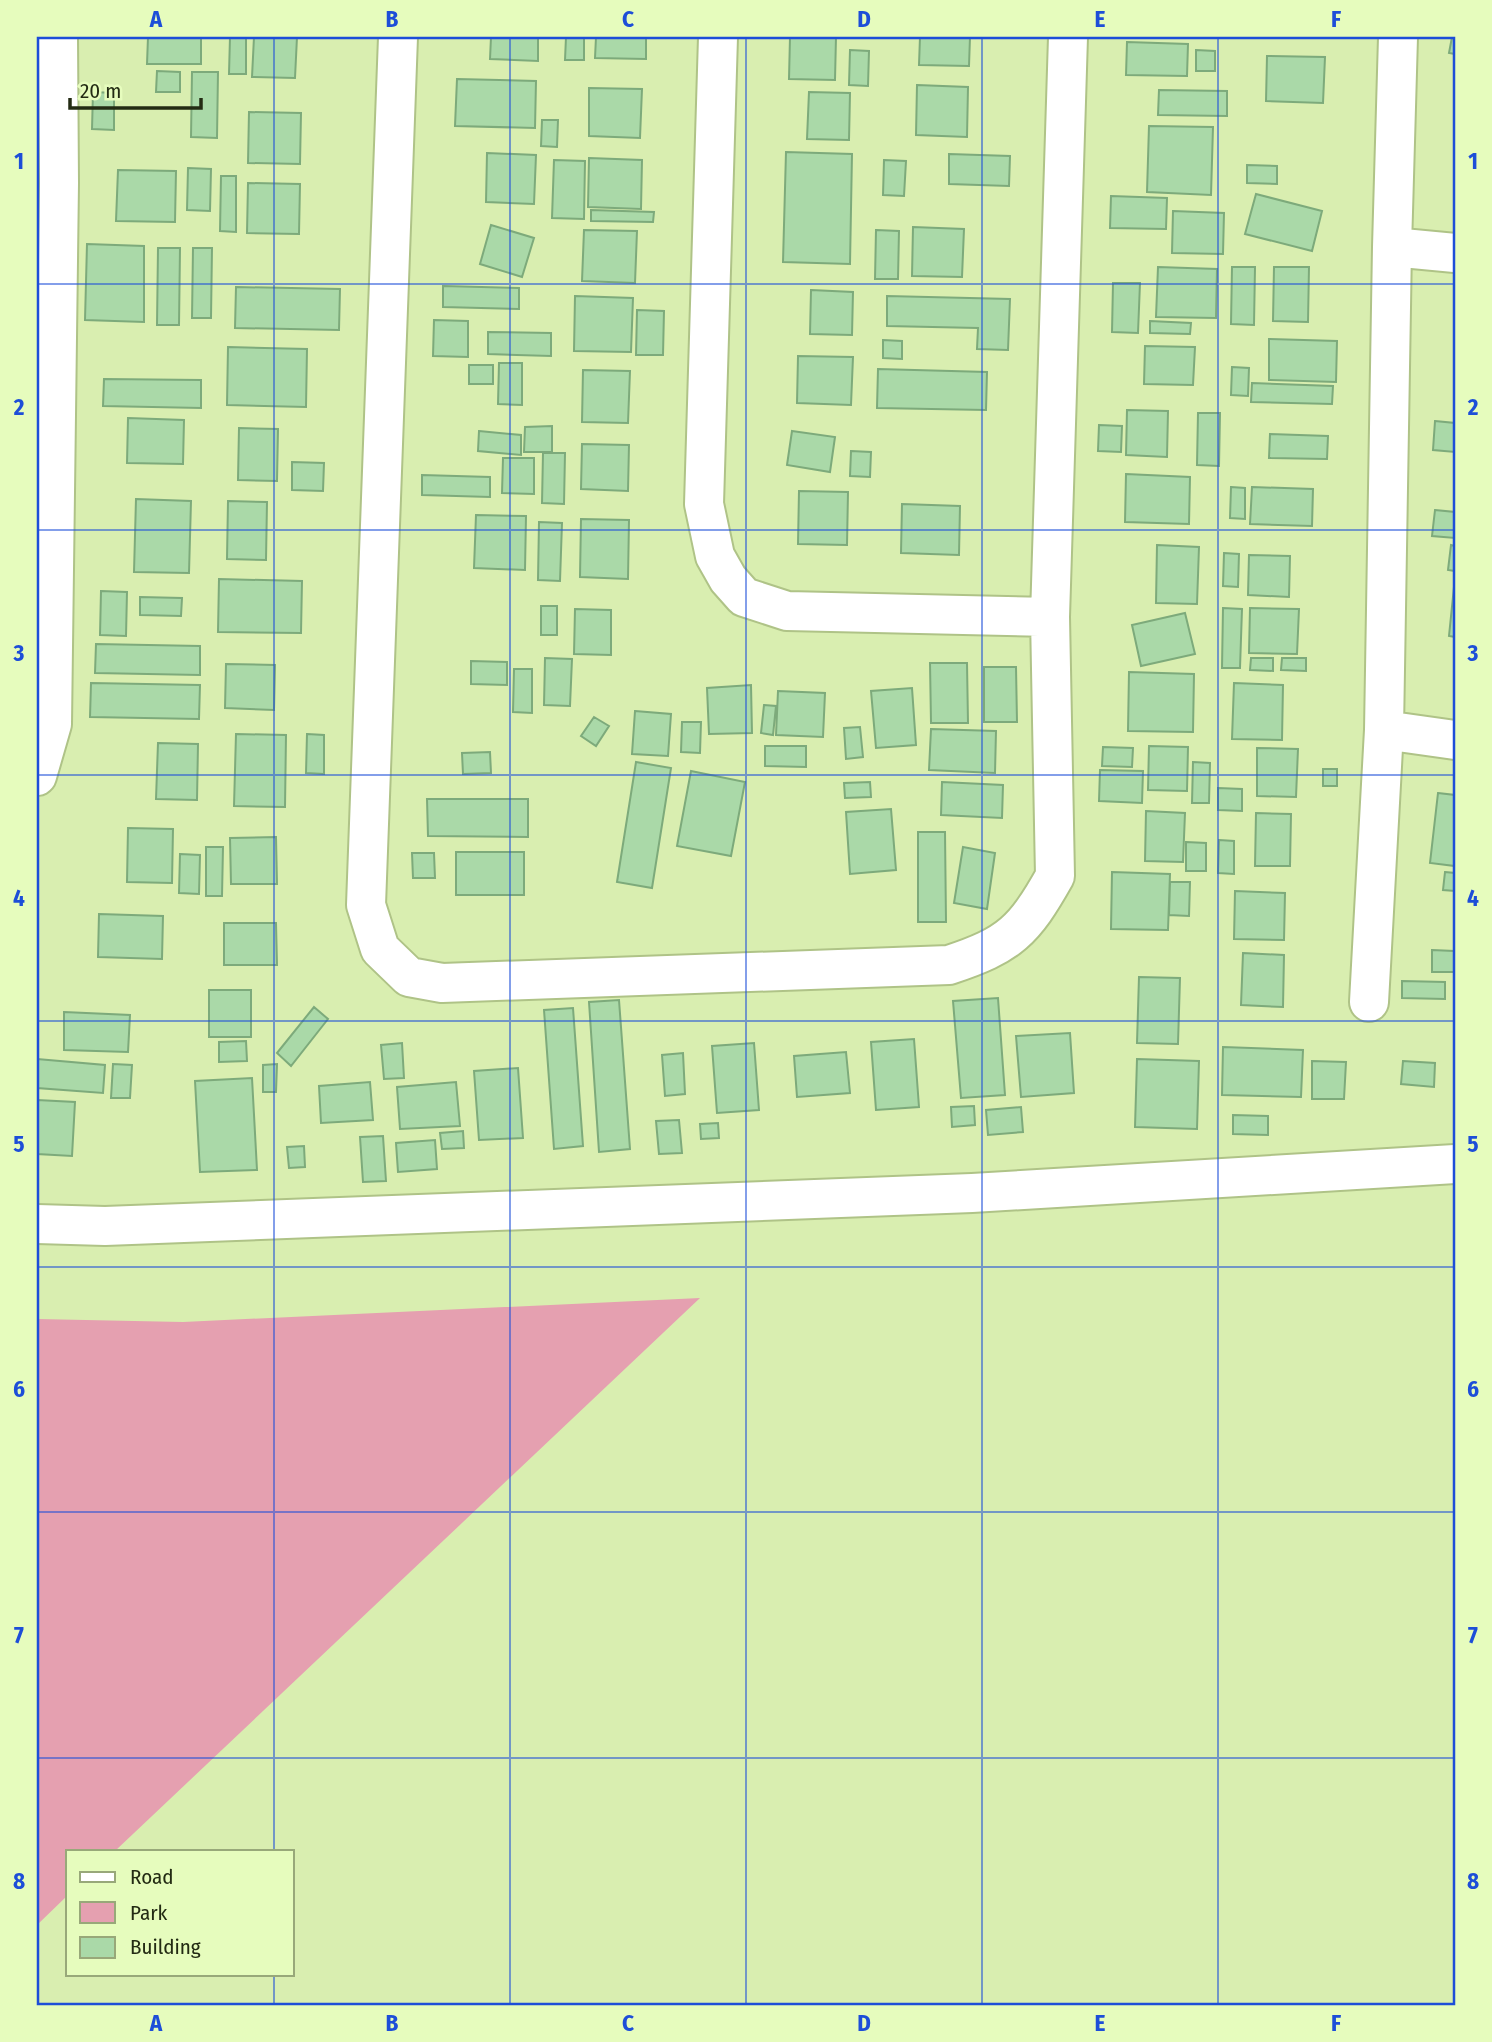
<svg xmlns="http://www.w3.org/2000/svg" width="1492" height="2042" font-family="'Fira Sans Condensed',sans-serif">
	<rect width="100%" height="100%" fill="#d9eeb0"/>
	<path fill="#e5a0b0" d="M700,1298L115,1851H68V1895L37,1925V1319L183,1322Z"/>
	<path fill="#aad9a8" stroke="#7daa7b" stroke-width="2" d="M148,37H201V64H147Z
		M230,37H246V74H229Z
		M254,37H297L295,78L252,77Z
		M491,37H538V61L490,59Z
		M566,37H584V60H565Z
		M596,37H646V59L595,58Z
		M790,37H836L835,80L789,79Z
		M920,37H970L969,66L919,65Z
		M1452,37H1455V54L1449,53Z
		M1127,42L1188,44L1187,76L1126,75Z
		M850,50L869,51L868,86L849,85Z
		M1196,50L1215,51V71H1196Z
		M1267,56L1325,57L1323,103L1266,101Z
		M157,71L180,72V92H156Z
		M192,72H218L217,138L191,137Z
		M457,79L536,81L535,128L455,126Z
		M917,85L968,87L967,137L916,135Z
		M589,88L642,89L640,138L589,136Z
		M1159,90L1227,91V116L1158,115Z
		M93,92L114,93V130L92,129Z
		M809,92L850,93L849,140L807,139Z
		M249,112L301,113L300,164L248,163Z
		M542,120H558L557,147L541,146Z
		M1149,126L1213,127L1211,195L1147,192Z
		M786,152L852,154L850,264L783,262Z
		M487,153L536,155L534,204L486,202Z
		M949,154L1010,156L1009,186L949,184Z
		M589,158L642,160L641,209L588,207Z
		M554,160L585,161L584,219L552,218Z
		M884,160L906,161L904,196L883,195Z
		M1247,165L1277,166V184L1247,183Z
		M188,168L211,169L210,211L187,210Z
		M118,170L176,171L175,222L116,221Z
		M221,176H236V232L220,231Z
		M248,183L300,184L299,234L247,233Z
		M1256,194L1322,211L1312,251L1245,234Z
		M1111,196L1167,198L1166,229L1110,228Z
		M591,210L654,212L653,222L591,221Z
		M1173,211L1224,213L1223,254L1172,253Z
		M491,225L534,238L522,277L480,264Z
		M913,227L964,229L962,277L912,276Z
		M584,230L637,231L635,283L582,281Z
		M876,230L899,231L898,279H875Z
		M87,244L144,246V322L85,320Z
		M158,248H180L179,325H157Z
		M193,248H212L211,318H192Z
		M1158,267L1217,269L1216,318L1156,317Z
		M1232,267H1255L1254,325L1231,324Z
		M1274,267H1309L1308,322L1273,321Z
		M1113,283H1140L1138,333L1112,332Z
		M443,286L519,288V309L443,307Z
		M236,287L340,289L339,330L235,328Z
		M811,290L853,292L852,335L810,334Z
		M575,296L633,298L631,352L574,351Z
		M887,296L1010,299L1008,350L977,349L978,328L887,326Z
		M637,310L664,311L663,355H636Z
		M434,320L468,321V357L433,356Z
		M1150,321L1191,323L1190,334L1150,333Z
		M488,332L551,333V356L488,354Z
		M1269,339L1337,341L1336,382L1269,380Z
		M883,340L902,341V359L883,358Z
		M1145,346L1195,347L1193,385L1144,384Z
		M228,347L307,349L306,407L227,405Z
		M798,356L853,357L851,405L797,403Z
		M499,363H522V405L498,404Z
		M469,365H493V384H469Z
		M1232,367L1249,368L1248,396L1231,395Z
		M878,369L987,372L986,410L877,408Z
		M583,370L630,371L628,423L582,422Z
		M104,379L201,380V408L103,406Z
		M1252,383L1333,386L1332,404L1251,402Z
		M1127,410L1168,411L1167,457L1126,455Z
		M1198,413H1220L1219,466L1197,465Z
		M128,418L184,420L183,464L127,463Z
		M1435,421L1455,423V452L1433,450Z
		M1099,425L1122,426L1121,452L1098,451Z
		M552,426V452H524L525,427Z
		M239,428L278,429L277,481L238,480Z
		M479,431L521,435V455L478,451Z
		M792,431L835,437L830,472L787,465Z
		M1270,434L1328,436L1327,459L1269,458Z
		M582,444L629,445L628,491L581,489Z
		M851,451L871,452L870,477L850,476Z
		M543,453H565L564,504L542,503Z
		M503,458H534V494L502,493Z
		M292,462L324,463L323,491L292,490Z
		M1126,474L1190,477L1189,524L1125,522Z
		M422,475L490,477V497L422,495Z
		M1231,487L1245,488V519L1230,518Z
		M1252,487L1313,489L1312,526L1250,524Z
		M799,491L848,492L847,545L798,544Z
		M136,499L191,501L189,573L134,572Z
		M228,501L267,502L266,560L227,559Z
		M902,504L960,506L959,555L901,553Z
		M1435,510L1455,512V538L1432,536Z
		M476,515L526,516L525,570L474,568Z
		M581,519L629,520L628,579L580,577Z
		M539,522L562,523L560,581L538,580Z
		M1157,545L1199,547L1197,604L1156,603Z
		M1451,545L1455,546V571L1448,570Z
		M1224,553L1239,554L1238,587L1223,586Z
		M1249,555L1290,556L1289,597L1248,595Z
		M1455,577V637L1449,636Z
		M219,579L302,581L301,633L218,632Z
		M101,591L127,592L126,636L100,635Z
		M140,597L182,598L181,616L140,615Z
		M541,606H557V635H541Z
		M1223,608L1242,609L1240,668H1222Z
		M1250,608L1299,609L1297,654L1249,653Z
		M575,609L611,610V655L574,654Z
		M1185,613L1195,654L1141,666L1132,625Z
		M96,644L200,646V675L95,673Z
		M545,658L572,659L570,706L544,705Z
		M1251,658H1273V671L1250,670Z
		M1282,658H1306V671L1281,670Z
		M471,661L507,662V685L471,684Z
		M930,663H967L968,723H931Z
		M226,664L275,665L274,710L225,708Z
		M984,667H1016L1017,722H984Z
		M514,669H532V713L513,712Z
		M1129,672L1194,674L1193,732L1128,731Z
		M91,683L200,685L199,719L90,717Z
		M1234,683L1283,685L1282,740L1232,739Z
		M751,685L752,733L709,734L707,688Z
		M912,688L916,745L876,748L871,691Z
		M778,691L825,693L823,737L776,735Z
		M764,705L776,706L773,735L761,733Z
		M635,711L671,714L668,756L632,754Z
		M594,717L609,726L596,746L581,736Z
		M682,722H701L700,753L681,752Z
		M860,727L863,757L846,759L844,728Z
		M931,729L996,731L995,773L929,770Z
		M236,734L286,735L285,807L234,806Z
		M307,734L324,735V774L306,773Z
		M158,743L198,744L197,800L156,799Z
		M765,746H806V767L765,766Z
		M1149,746L1188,747L1187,791L1148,790Z
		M1103,747L1133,748L1132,767L1102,766Z
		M1257,748L1298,749L1296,797L1257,796Z
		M490,752L491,773L463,774L462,753Z
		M636,762L671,768L652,888L617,882Z
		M1193,762L1210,763L1209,803H1192Z
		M1323,769H1337V786H1323Z
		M1100,770L1143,771L1142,803L1099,801Z
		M691,771L745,782L731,856L677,846Z
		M870,782L871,797L845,798L844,783Z
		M942,782L1003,785L1002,818L941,815Z
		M1218,788L1242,789V811L1218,810Z
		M1438,793L1455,795V866L1430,863Z
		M427,799H528V837L428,836Z
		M891,809L896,870L850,874L846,812Z
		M1146,811L1185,813L1183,862L1145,861Z
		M1256,813L1291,814L1290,866H1255Z
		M128,828L173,829L172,883L127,882Z
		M918,832H945L946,922H918Z
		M276,837L277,884H231L230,838Z
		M1219,840L1234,841V874L1218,873Z
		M1186,842L1206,843V871H1186Z
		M206,847H223L222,896H206Z
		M963,847L995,853L987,909L954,903Z
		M456,852H524V895H456Z
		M412,853H434L435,878H413Z
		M180,854L200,855L199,894L179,893Z
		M1112,872L1170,874L1168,930L1111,929Z
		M1445,872L1455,873V891L1443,890Z
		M1170,882H1190L1189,916L1169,915Z
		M1235,891L1285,893L1284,940L1234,939Z
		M99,914L163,916L162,959L98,957Z
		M224,923H276L277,965H224Z
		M1432,950L1454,951V972H1432Z
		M1243,953L1284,955L1283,1007L1241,1005Z
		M1139,977L1180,978L1178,1044L1137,1043Z
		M1402,981L1445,982V999L1402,998Z
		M209,990H251V1037H209Z
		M998,998L1005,1095L961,1098L953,1001Z
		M619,1000L630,1149L599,1152L589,1002Z
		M314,1007L328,1019L291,1066L277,1053Z
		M573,1008L583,1146L554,1149L544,1010Z
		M64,1012L130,1015L128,1052L64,1050Z
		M1070,1033L1074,1093L1021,1097L1016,1036Z
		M914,1039L919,1107L876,1110L871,1042Z
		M246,1041L247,1061L219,1062V1042Z
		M402,1043L404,1078L384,1079L381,1045Z
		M754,1043L759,1110L717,1113L712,1046Z
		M1223,1047L1303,1050L1301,1097L1222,1095Z
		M846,1052L850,1093L797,1097L794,1056Z
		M683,1053L685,1094L665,1096L662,1055Z
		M37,1059L105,1065L103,1093L37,1088Z
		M1137,1059L1199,1061L1197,1129L1135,1127Z
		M1312,1061L1346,1062L1344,1099H1312Z
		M1403,1061L1435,1063L1434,1087L1401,1084Z
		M113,1064L132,1065L130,1098H111Z
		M277,1064L276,1092H263V1065Z
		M518,1068L523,1138L479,1140L474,1071Z
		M252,1078L257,1170L200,1172L195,1081Z
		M370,1082L373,1120L321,1123L319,1086Z
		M456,1082L460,1126L400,1129L397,1087Z
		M37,1100L75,1102L72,1156L37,1154Z
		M974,1106L975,1125L952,1127L951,1107Z
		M1021,1107L1023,1132L988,1135L986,1110Z
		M1233,1115L1268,1116V1135L1233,1134Z
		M679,1120L682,1153L659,1154L656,1121Z
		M718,1123L719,1138L701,1139L700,1124Z
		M463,1131L464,1148L442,1149L440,1133Z
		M383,1136L386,1181L363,1182L360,1137Z
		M435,1140L437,1169L398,1172L396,1143Z
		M304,1146L305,1167L289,1168L287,1147Z"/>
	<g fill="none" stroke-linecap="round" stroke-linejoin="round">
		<defs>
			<path id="minor" d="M398,37L366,905L380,949L409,977L442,983L949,965C1010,945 1024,931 1055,876L1050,617L1068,37
				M718,37L704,504L715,556L728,579L744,597L787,611L1050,617
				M1392,247L1455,253
				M1384,730L1455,740
				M37,776L52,724L59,183L58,37
				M1369,1002L1384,730L1392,247L1398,37
				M37,1224L105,1226L972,1193L1455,1164"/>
		</defs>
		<use href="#minor" stroke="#afc387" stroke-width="42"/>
		<use href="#minor" stroke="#fff" stroke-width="38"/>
	</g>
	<path fill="none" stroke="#1d4ed8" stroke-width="2" stroke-opacity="0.55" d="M274,37V1851M510,37V2005M746,37V2005M982,37V2005M1218,37V2005M37,284H1455M37,530H1455M37,775H1455M37,1021H1455M37,1267H1455M37,1512H1455M37,1758H1455M274,1974V2005"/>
	<rect width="1492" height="2042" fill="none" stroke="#e6fcbd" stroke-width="77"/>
	<rect x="66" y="1850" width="228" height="126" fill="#e6fcbd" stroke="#98a879" stroke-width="2"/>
	<rect x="80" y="1872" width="35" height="10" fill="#ffffff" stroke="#98a879" stroke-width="2"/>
	<text x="130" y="1884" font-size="21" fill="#232b13">Road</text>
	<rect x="80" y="1902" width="35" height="21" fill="#e5a0b0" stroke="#98a879" stroke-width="2"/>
	<text x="130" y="1920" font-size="21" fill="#232b13">Park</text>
	<rect x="80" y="1937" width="35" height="21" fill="#aad9a8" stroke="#98a879" stroke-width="2"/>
	<text x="130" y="1954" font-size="21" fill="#232b13">Building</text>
	<path d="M70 98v10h131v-10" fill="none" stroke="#232b13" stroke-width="3.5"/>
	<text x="80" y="98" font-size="21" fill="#232b13" stroke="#e6fcbd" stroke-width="5" paint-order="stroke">20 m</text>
	<rect x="38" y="38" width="1416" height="1966" fill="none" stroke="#1d4ed8" stroke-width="2.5"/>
	<g font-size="23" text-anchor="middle" font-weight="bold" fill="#1d4ed8">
		<text x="156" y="27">A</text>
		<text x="392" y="27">B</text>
		<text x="628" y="27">C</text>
		<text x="864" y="27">D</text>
		<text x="1100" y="27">E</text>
		<text x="1336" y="27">F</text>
		<text x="19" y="169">1</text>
		<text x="1473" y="169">1</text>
		<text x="19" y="415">2</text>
		<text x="1473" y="415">2</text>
		<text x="19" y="661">3</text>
		<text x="1473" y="661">3</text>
		<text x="19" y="906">4</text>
		<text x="1473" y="906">4</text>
		<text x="19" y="1152">5</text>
		<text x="1473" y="1152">5</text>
		<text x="19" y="1397">6</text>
		<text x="1473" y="1397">6</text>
		<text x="19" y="1643">7</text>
		<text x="1473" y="1643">7</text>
		<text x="19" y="1889">8</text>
		<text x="1473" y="1889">8</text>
		<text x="156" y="2031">A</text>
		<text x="392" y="2031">B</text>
		<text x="628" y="2031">C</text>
		<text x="864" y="2031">D</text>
		<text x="1100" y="2031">E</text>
		<text x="1336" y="2031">F</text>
	</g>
</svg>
